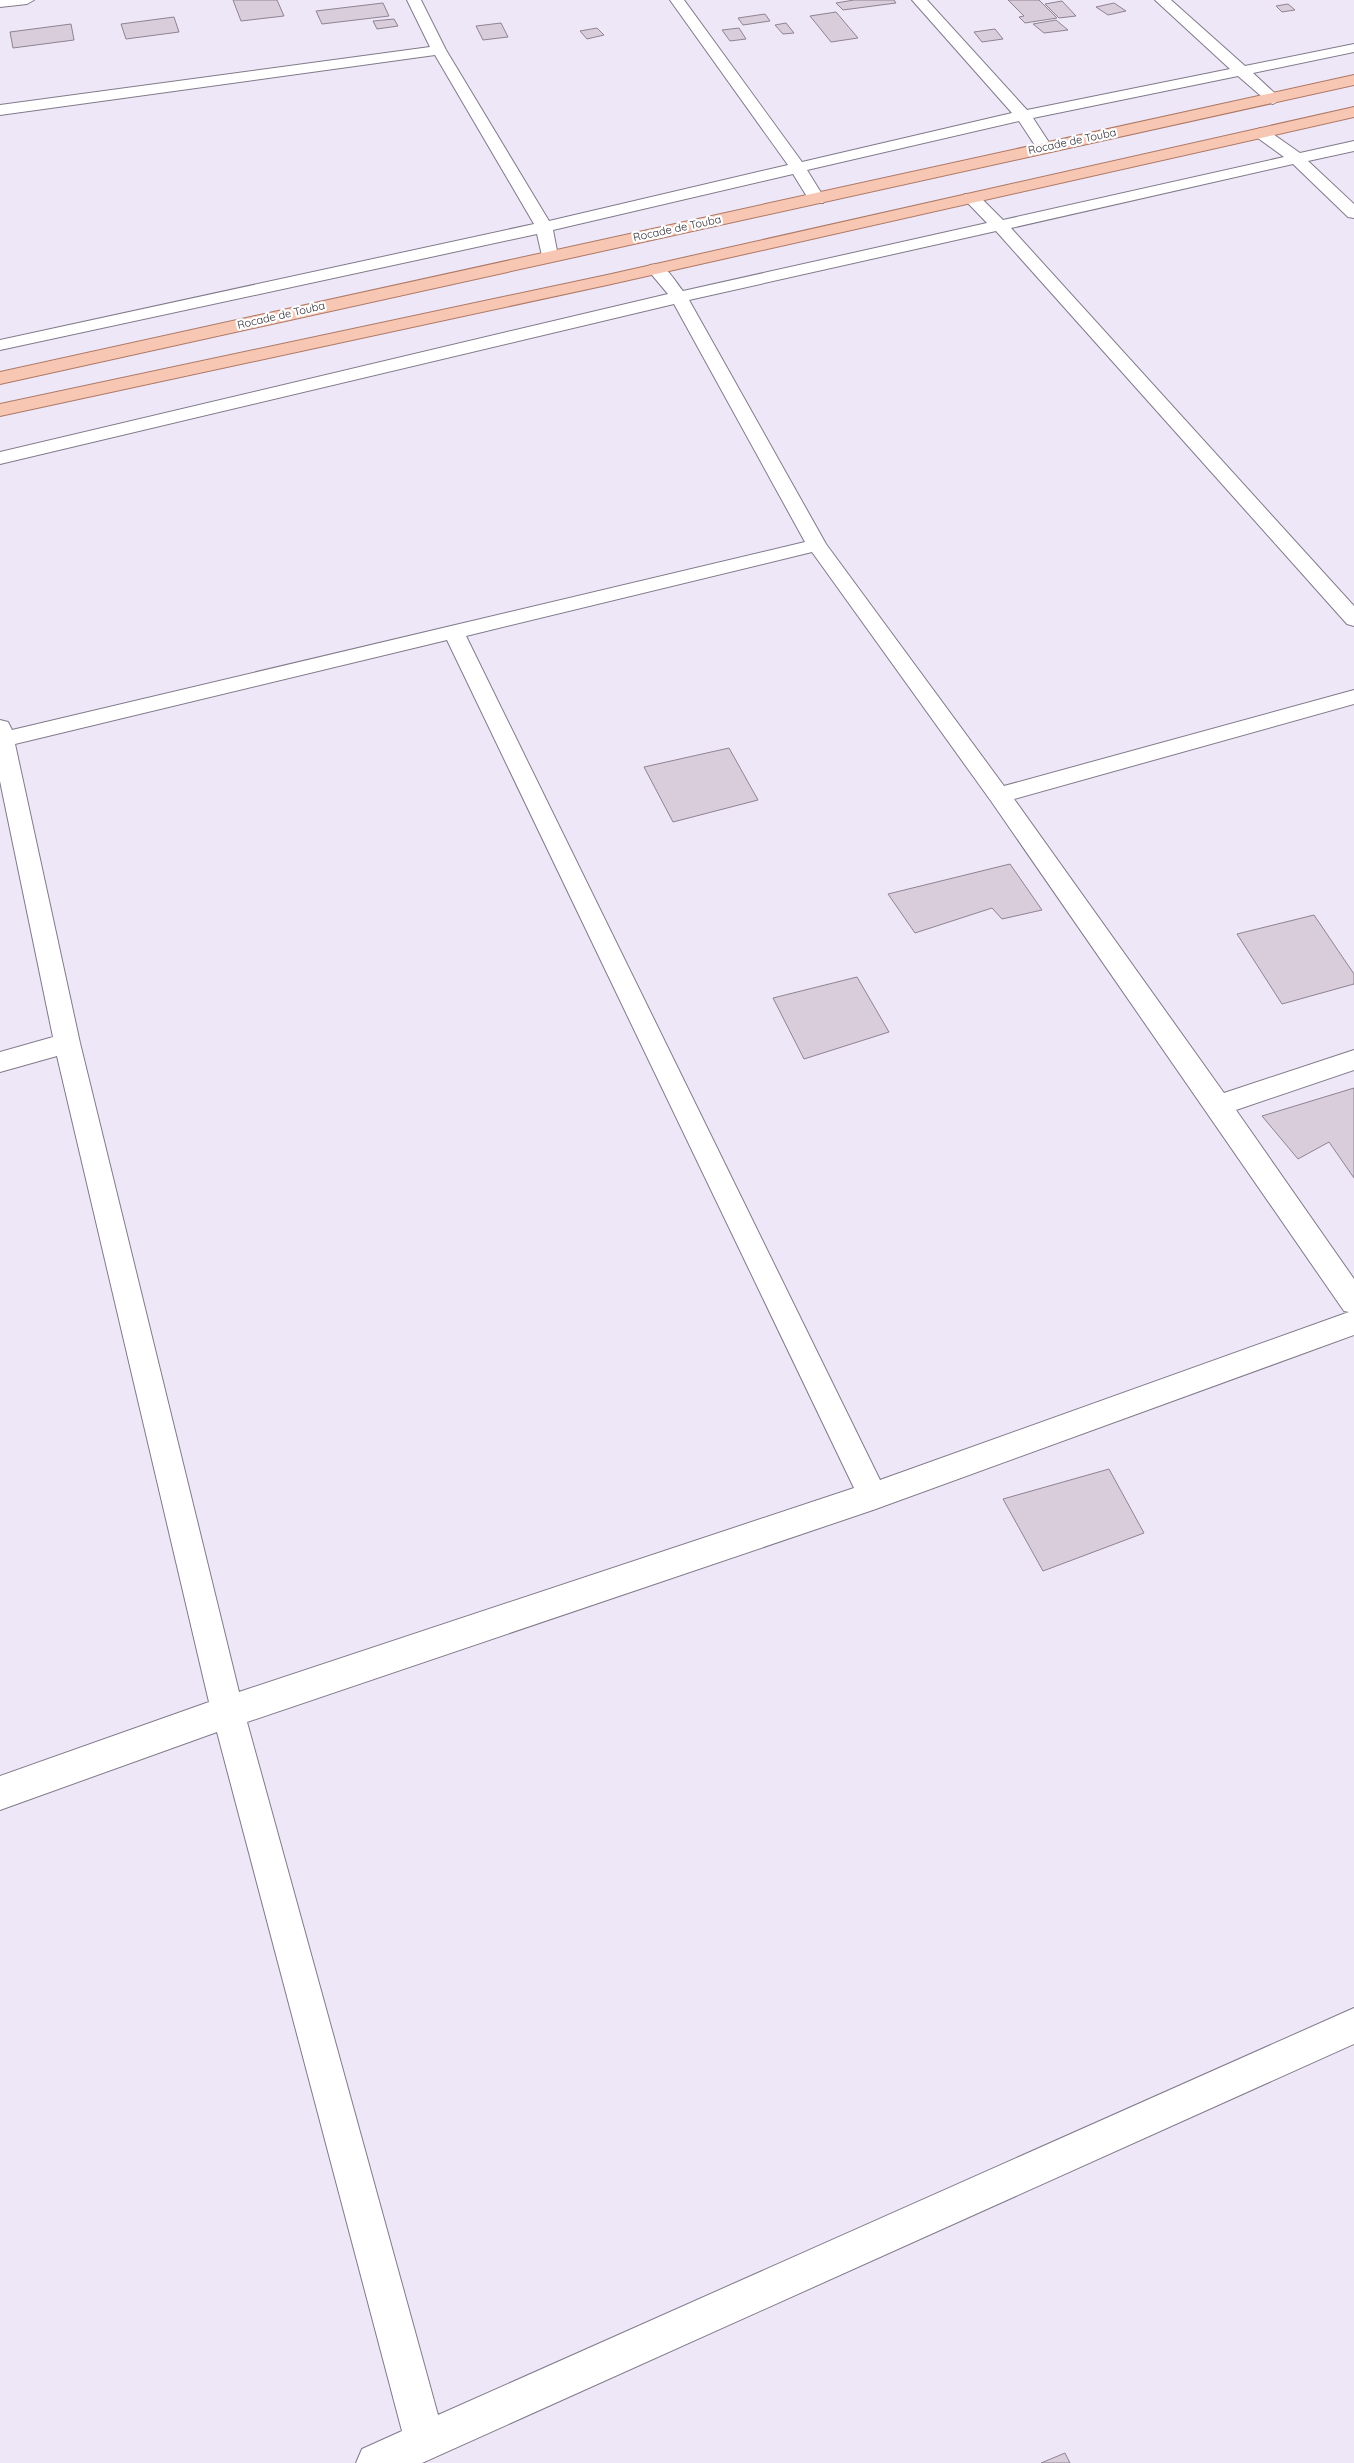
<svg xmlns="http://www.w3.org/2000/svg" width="1354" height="2463" font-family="Quicksand,sans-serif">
	<rect width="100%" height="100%" fill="#eee7f8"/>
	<path fill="#d9ccdb" stroke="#8f8391" d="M233,0H277L284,16L241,21Z
		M854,0H894L896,3L843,10L836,3Z
		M1008,0H1039L1057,18L1025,23L1019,17L1024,16Z
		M1062,1L1076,16L1059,18L1045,4Z
		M383,3L389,16L322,24L316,11Z
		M1114,3L1126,11L1108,15L1096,7Z
		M1288,4L1295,10L1282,12L1276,6Z
		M836,12L858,38L831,42L810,16Z
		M765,14L770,21L743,25L738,18Z
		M174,17L179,32L126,39L121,24Z
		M394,19L398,26L377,29L373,21Z
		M1056,20L1068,30L1044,33L1033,24Z
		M501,23L508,37L483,40L476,26Z
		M786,23L794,33L783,34L775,25Z
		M71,24L74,40L13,48L10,32Z
		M597,28L604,35L587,39L580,31Z
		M739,28L746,39L730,41L722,30Z
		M995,29L1003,39L982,42L974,32Z
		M729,748L758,800L673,822L644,767Z
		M1010,864L1042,910L1002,919L992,908L915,933L888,894Z
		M1314,915L1354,974V984L1282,1004L1237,934Z
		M857,977L889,1032L804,1059L773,998Z
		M1354,1088V1178L1329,1142L1298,1159L1262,1116Z
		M1109,1469L1144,1533L1043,1571L1003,1499Z
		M1065,2453L1070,2463H1041Z"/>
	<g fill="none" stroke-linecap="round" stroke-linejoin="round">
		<defs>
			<path id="minor" d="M0,0H34L27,4L0,7Z
				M407,0H421L446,50L549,221L788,165L670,0H684L802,162L1012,113L912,0H927L1027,110L1230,69L1155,0H1171L1245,66L1354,44V52L1253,73L1281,99L1273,104L1268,102L1238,76L1033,118L1052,147L1044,152L1038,150L1019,121L807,170L825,199L823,203H811L793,174L553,230L558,256L555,260H543L537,234L0,350V340L534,224L435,55L0,115V105L430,47Z
				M1261,128L1267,130L1300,153L1354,141V151L1308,161L1354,204V218L1348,217L1293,164L1011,228L1354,606V626L1347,624L996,231L689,300L826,544L1004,786L1354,690V704L1014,799L1224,1093L1354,1050V1070L1236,1110L1354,1279V1335L873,1510L247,1722L438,2415L1354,2008V2044L422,2463H356L362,2449L402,2431L217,1732L0,1810V1776L209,1702L57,1056L0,1072V1052L53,1037L0,781V720L8,722L12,730L805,542L674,304L0,464V452L668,294L647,269L650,265C665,261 674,280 683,291L987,223L963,198L965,194H977L1003,220L1284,157L1255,136L1253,133L1255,130ZM812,552L991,801L1344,1311L1349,1312L880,1480L466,636ZM447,640L854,1488L239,1692L80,1043L15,744Z"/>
			<path id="major" d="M1354,75V85L0,384V372Z
				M1354,107V117L607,285L0,416V404L607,275Z"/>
		</defs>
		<use href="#minor" stroke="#817a8a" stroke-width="2"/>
		<use href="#major" stroke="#ad7865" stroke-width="2"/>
		<use href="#minor" fill="#fff" fill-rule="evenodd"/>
		<use href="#major" fill="#f7c7b3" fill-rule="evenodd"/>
	</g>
	<g text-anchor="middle" stroke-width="4.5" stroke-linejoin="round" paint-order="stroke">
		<g font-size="11" fill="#2e2b31" stroke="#fff">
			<text transform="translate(1072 141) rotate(-12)" y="4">Rocade de Touba</text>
			<text transform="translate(677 228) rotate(-12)" y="4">Rocade de Touba</text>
			<text transform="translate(281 315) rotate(-13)" y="4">Rocade de Touba</text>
		</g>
	</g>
</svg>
